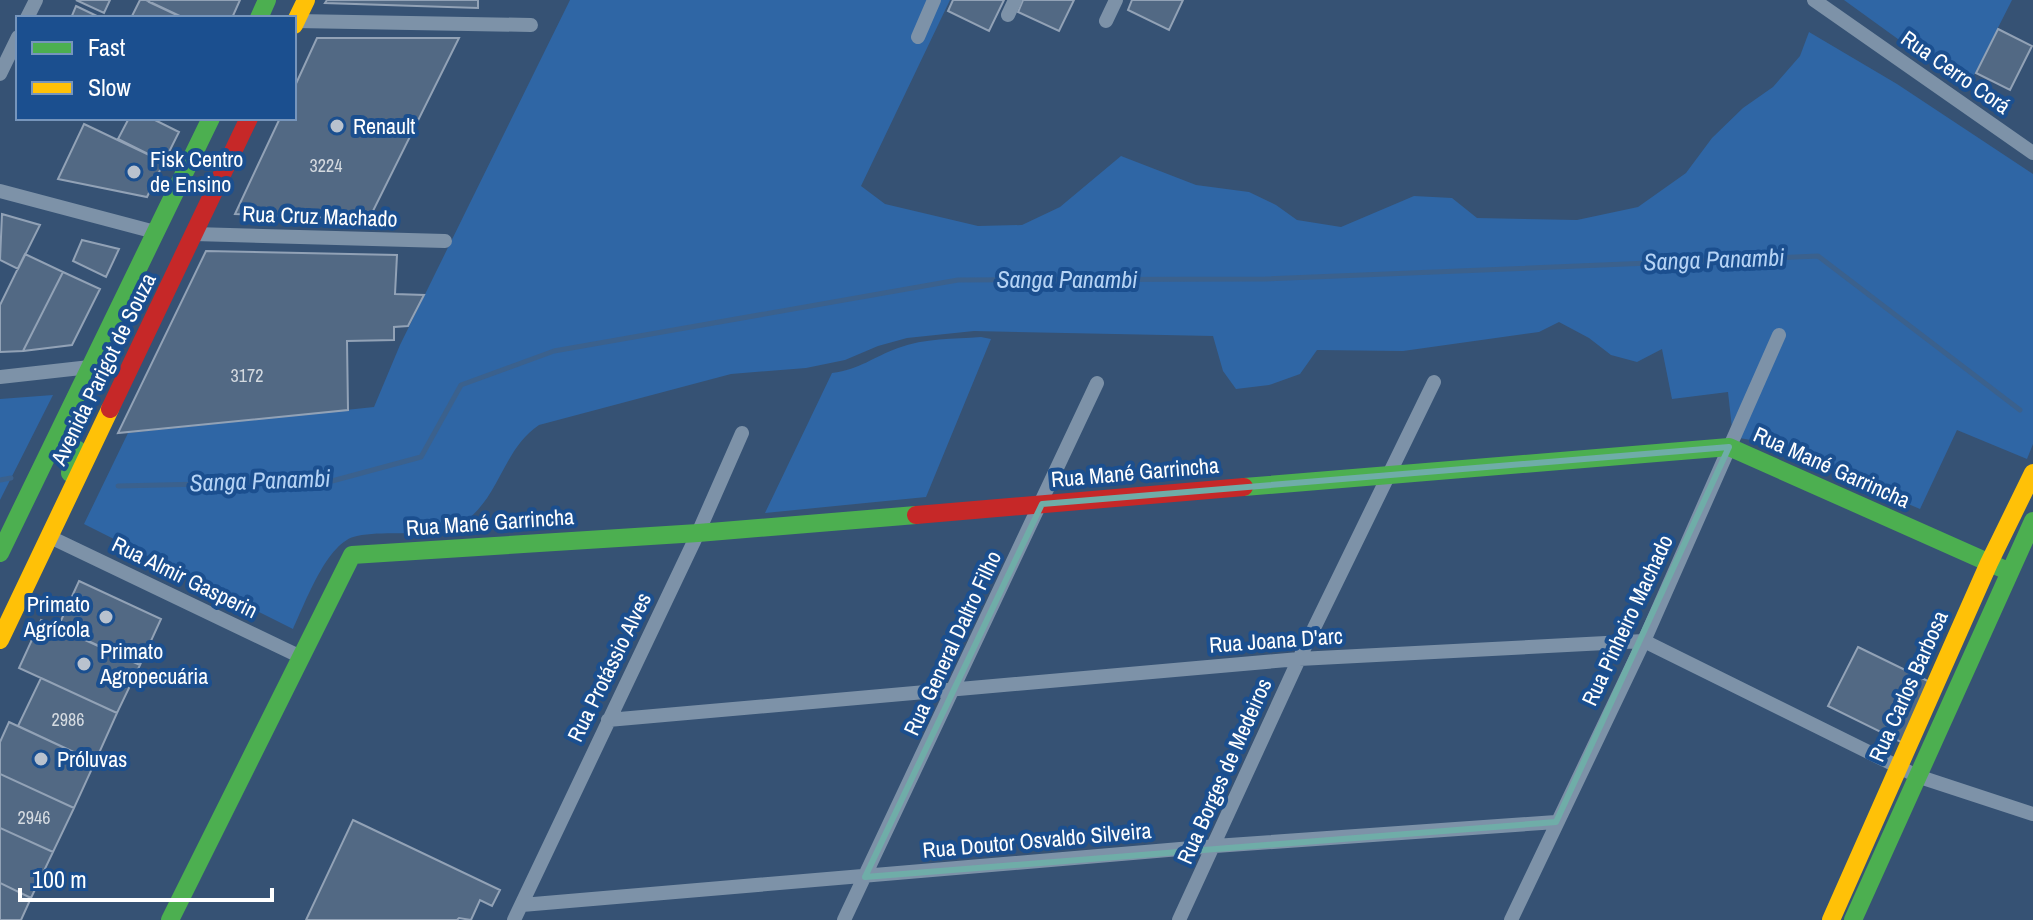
<svg xmlns="http://www.w3.org/2000/svg" width="2033" height="920" font-family="'Archivo Narrow',sans-serif">
	<rect width="100%" height="100%" fill="#365274"/>
	<path fill="#2f66a5" d="M570,0H950L861,186L885,204L978,226L1022,225L1060,207L1121,156L1196,185L1249,192L1276,205L1297,220L1341,227L1414,196L1452,198L1477,218L1577,220L1638,207L1686,173L1712,138L1743,108L1773,87L1800,56L1809,32L1897,84L2033,174V444L2027,459L1957,430L1920,509L1763,442L1733,437L1728,392L1672,399L1662,349L1637,362L1611,355L1589,338L1559,322L1539,332L1403,351L1317,350L1300,374L1269,385L1236,389L1223,371L1213,336L974,331L907,338L878,346L845,360L806,368L731,374L539,425C503,449 500,497 465,521C454,529 432,532 418,533C398,534 376,532 357,536C327,541 305,604 293,629L84,524L128,433L374,407L400,345Z
		M1844,0H2012L1967,89Z
		M981,337L991,339L926,497L765,513L832,373C861,369 873,357 898,348C925,338 953,339 981,337Z
		M53,395L0,500V399Z"/>
	<g fill="none" stroke-linecap="round" stroke-linejoin="round">
		<path stroke="#3b618d" stroke-width="5" d="M0,480L11,478
			M118,486L332,481L421,457L461,385L554,351L958,280L1265,279L1818,256L2020,410"/>
	</g>
	<path fill="#526984" stroke="#92a2b6" stroke-width="2" d="M76,0H110L104,13Z
		M140,0H146L184,18H131Z
		M150,0H240L232,18H183L149,2Z
		M327,0H478V8L325,3Z
		M953,0H1004L989,31L948,11Z
		M1023,0H1074L1059,31L1018,12Z
		M1132,0H1183L1169,30L1128,10Z
		M76,6L101,18H71Z
		M1998,29L2032,46L2010,90L1976,73Z
		M317,38H459L369,219L235,214L280,118H294V88Z
		M129,118H151L179,132L164,162L118,139Z
		M84,124L164,162L147,197L58,179Z
		M2,214L40,225L18,269L0,260Z
		M82,240L119,249L106,277L73,261Z
		M206,251L397,255L395,294L424,295L408,326L394,327V340L347,341L348,410L118,433Z
		M25,254L63,272L23,351L0,352V305Z
		M63,272L100,289L72,345L23,351Z
		M79,581L161,619L140,665L58,627Z
		M41,620L140,665L117,713L19,668Z
		M1858,647L1934,684L1905,744L1828,706Z
		M41,678L117,713L95,762L18,726Z
		M9,722L95,762L74,808L0,774V742Z
		M0,774L74,808L53,852L0,828Z
		M353,820L500,890L492,906L480,900L471,920L459,918L457,920H306Z
		M0,828L53,852L31,898L0,883Z
		M0,883L31,898L21,920H0Z"/>
	<g fill="none" stroke-linecap="round" stroke-linejoin="round">
		<path stroke="#7d92a8" stroke-width="14" d="M1814,0L2033,153
			M1008,15L1015,0
			M27,18L36,0
			M296,21L531,25
			M1106,21L1116,0
			M918,37L934,0
			M0,74L18,37
			M0,191L155,232
			M194,234L445,241
			M0,377L90,367
			M50,537L301,657
			M608,720L1299,659L1644,641L1917,776L2033,814
			M522,905L1215,846L1556,822
			M514,920L698,533L742,433
			M844,920L1097,383
			M1179,920L1299,659L1434,382
			M1511,920L1644,641L1779,335"/>
		<path stroke="#4caf50" stroke-width="18" d="M259,18L267,0
			M50,452L68,445L78,450L70,473
			M1244,487L1729,447L2010,572
			M0,553L211,118
			M170,920L352,555L698,533L916,515
			M1853,920L2033,521"/>
		<path stroke="#ffc107" stroke-width="18" d="M294,25L306,0
			M0,640L110,409
			M1831,920L1989,563L2033,473"/>
		<path stroke="#c62828" stroke-width="18" d="M110,409L249,118
			M916,515L1244,487"/>
	</g>
	<path fill="none" stroke="#6fada8" stroke-width="6" stroke-linejoin="round" d="M1729,447L1556,822L865,877L1042,504Z"/>
	<g fill="#b9c2ce" stroke="#1b4f8f" stroke-width="3">
		<circle cx="337" cy="126" r="8"/>
		<circle cx="134" cy="172" r="8"/>
		<circle cx="106" cy="617" r="8"/>
		<circle cx="84" cy="664" r="8"/>
		<circle cx="41" cy="759" r="8"/>
	</g>
	<g text-anchor="middle" stroke-width="8" stroke-linejoin="round" paint-order="stroke">
		<g font-size="18" fill="#d4dae0">
			<text x="326" y="172">3224</text>
			<text x="247" y="382">3172</text>
			<text x="68" y="726">2986</text>
			<text x="34" y="824">2946</text>
		</g>
		<g font-size="22" fill="#fff" stroke="#1b4f8f">
			<text transform="translate(1956 72) rotate(35)" y="8">Rua Cerro Corá</text>
			<text transform="translate(320 216) rotate(2)" y="8">Rua Cruz Machado</text>
			<text transform="translate(103 369) rotate(-64)" y="8">Avenida Parigot de Souza</text>
			<text transform="translate(1832 467) rotate(24)" y="8">Rua Mané Garrincha</text>
			<text transform="translate(1135 472) rotate(-5)" y="8">Rua Mané Garrincha</text>
			<text transform="translate(490 522) rotate(-4)" y="8">Rua Mané Garrincha</text>
			<text transform="translate(185 577) rotate(26)" y="8">Rua Almir Gasperin</text>
			<text transform="translate(1627 620) rotate(-65)" y="8">Rua Pinheiro Machado</text>
			<text transform="translate(1276 640) rotate(-4)" y="8">Rua Joana D'arc</text>
			<text transform="translate(952 643) rotate(-65)" y="8">Rua General Daltro Filho</text>
			<text transform="translate(609 667) rotate(-64)" y="8">Rua Protássio Alves</text>
			<text transform="translate(1908 686) rotate(-66)" y="8">Rua Carlos Barbosa</text>
			<text transform="translate(1224 771) rotate(-66)" y="8">Rua Borges de Medeiros</text>
			<text transform="translate(1037 840) rotate(-5)" y="8">Rua Doutor Osvaldo Silveira</text>
		</g>
		<g font-size="22" fill="#fff" stroke="#1b4f8f" text-anchor="start">
			<text x="353" y="134">Renault</text>
			<text x="150" y="167">Fisk Centro<tspan x="150" dy="25">de Ensino</tspan></text>
			<text x="90" y="612" text-anchor="end">Primato<tspan x="90" dy="25">Agrícola</tspan></text>
			<text x="100" y="659">Primato<tspan x="100" dy="25">Agropecuária</tspan></text>
			<text x="57" y="767">Próluvas</text>
		</g>
		<g font-size="24" font-style="italic" fill="#b5d3f5" stroke="#1b4f8f">
			<text transform="translate(1714 260) rotate(-2)" y="8">Sanga Panambi</text>
			<text x="1067" y="288">Sanga Panambi</text>
			<text transform="translate(260 481) rotate(-2)" y="8">Sanga Panambi</text>
		</g>
	</g>
	<rect x="16" y="16" width="280" height="104" fill="#1b4f8f" stroke="#7695bc" stroke-width="2"/>
	<rect x="32" y="42" width="40" height="12" fill="#4caf50" stroke="#7695bc" stroke-width="2"/>
	<text x="88" y="56" font-size="24" fill="#ffffff">Fast</text>
	<rect x="32" y="82" width="40" height="12" fill="#ffc107" stroke="#7695bc" stroke-width="2"/>
	<text x="88" y="96" font-size="24" fill="#ffffff">Slow</text>
	<path d="M20 888v12h252v-12" fill="none" stroke="#ffffff" stroke-width="4"/>
	<text x="32" y="888" font-size="24" fill="#ffffff" stroke="#1b4f8f" stroke-width="6" paint-order="stroke">100 m</text>
</svg>
